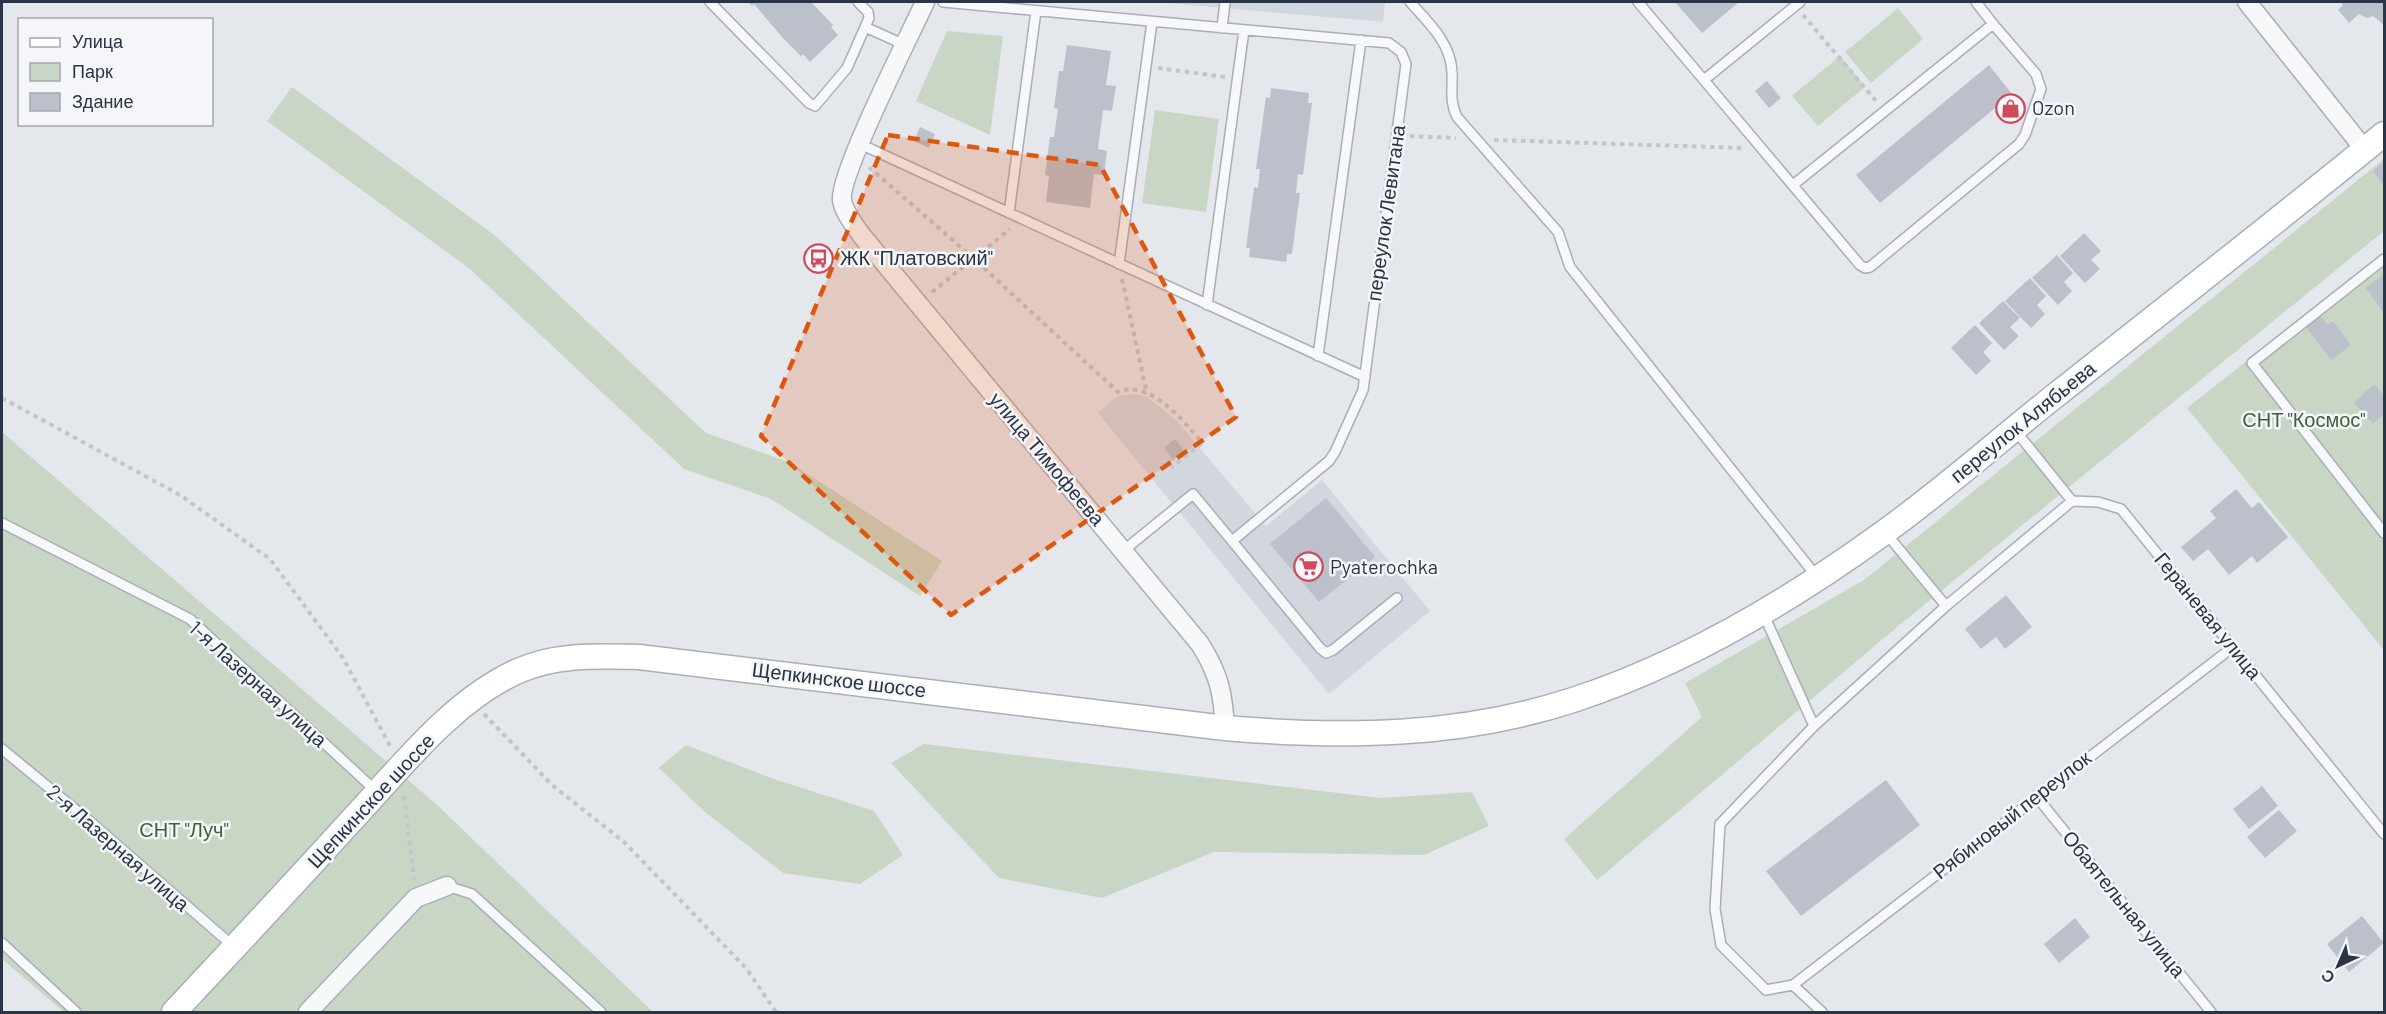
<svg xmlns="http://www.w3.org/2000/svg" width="2386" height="1014" font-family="Barlow,sans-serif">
	<rect width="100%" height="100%" fill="#e4e7ec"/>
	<path fill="#d2d6de" d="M1156,2H1385L1383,22Z
		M1133,394L1147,397L1177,421L1266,526L1322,480L1430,611L1329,694L1098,413L1118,396Z"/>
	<path fill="#c9d6c5" d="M1898,8L1923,39L1871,83L1845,52Z
		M947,31L1003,36L990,135L916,101Z
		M1840,56L1865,87L1818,126L1792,96Z
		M292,87L497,237L706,433L789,462L942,561L920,596L771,499L684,469L470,269L267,121Z
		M1155,110L1219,119L1206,212L1142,203Z
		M2384,159V231L1903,622L1597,880L1564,839L1702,717L1685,683L1864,580Z
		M2384,253V650L2187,408Z
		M2,432L435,803L653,1012H64L2,959Z
		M924,744L1380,798L1472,792L1489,826L1424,855L1214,852L1102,898L999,878L891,763Z
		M686,745L774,779L874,811L903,855L860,884L783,873L705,812L659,768Z"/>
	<path fill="#bbc0ca" d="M748,2H811L833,25L831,27L838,35L810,62L803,54L801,56L783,38L754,4L752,6Z
		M1675,2H1739L1702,33Z
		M2340,2H2384V25L2373,16L2367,18L2359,14L2349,23L2338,10L2343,5Z
		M1067,45L1111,51L1106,85L1116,86L1112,111L1103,110L1098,149L1107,151L1104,175L1094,174L1090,208L1046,202L1049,176L1045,175L1050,137H1054L1058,109L1054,108L1059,71H1063Z
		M1989,65L2012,94L1880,203L1856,175Z
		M1767,81L1781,98L1769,108L1755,91Z
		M1271,88L1309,93L1308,103H1312L1303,175L1298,174L1296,193H1300L1292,254H1287L1286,262L1249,257L1250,248H1246L1254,187L1258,188L1260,169H1256L1266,97L1270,98Z
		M920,127L935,134L929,148L914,141Z
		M2384,162V186L2373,171Z
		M2084,233L2101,251L2091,260L2100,269L2085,283L2060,256Z
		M2057,255L2073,273L2064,282L2072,291L2058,305L2032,278Z
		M2384,274V313L2366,288Z
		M2030,278L2046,296L2037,305L2045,314L2031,328L2005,301Z
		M2003,301L2020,318L2010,327L2019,336L2004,350L1979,323Z
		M2320,316L2328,325L2333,321L2351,345L2331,360L2306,327Z
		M1975,325L1992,343L1983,352L1991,361L1976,375L1951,348Z
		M2374,384L2384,396V413L2373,424L2354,403Z
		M1175,439L1184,450L1173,459L1164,448Z
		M2236,489L2252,508L2259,502L2288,537L2257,563L2252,556L2229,575L2208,549L2193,561L2181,547L2216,518L2210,511Z
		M1326,498L1375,557L1319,602L1270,544Z
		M2006,595L2032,627L2005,649L1996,637L1981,649L1965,629Z
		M1886,780L1920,825L1801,916L1766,871Z
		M2262,786L2278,806L2249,829L2233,809Z
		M2279,810L2297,831L2265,858L2247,837Z
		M2362,916L2384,943L2349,972L2327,944Z
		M2075,918L2090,937L2059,963L2044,944Z"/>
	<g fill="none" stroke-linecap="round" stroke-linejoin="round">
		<defs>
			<path id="lane" d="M710,2L809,103L815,106L847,68L869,18L868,12L858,2
				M943,2L1389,43L1401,52L1406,64L1363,390L1335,452L1329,461L1232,541L1193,494L1123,551
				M1410,2C1428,22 1451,43 1452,72C1453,89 1449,101 1457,117L1558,232L1570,267L1817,577
				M1638,2L1860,265L1865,268L1870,267L2019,144L2025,135L2041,89L2036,74L1993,24L1976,2
				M865,27L905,45
				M1222,28L1225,2
				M1704,80L1800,2
				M860,144L1365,377
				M1793,185L1993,24
				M1009,213L1036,11
				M2384,259L2252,363L2384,533
				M1119,264L1152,22
				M1207,305L1244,30
				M1318,356L1361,40
				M2015,430L2072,501L2098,502L2121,509L2384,834
				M2072,501L1946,606L1814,726L1720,824L1715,909L1721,945L1766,990L1793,985L2233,647
				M2,523L190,619L376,791
				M1885,532L1946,606
				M1232,541L1320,648L1326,653L1333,650L1397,598
				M1763,613L1814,726
				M2,749L93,824L233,946
				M2036,796L2211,1012
				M447,886L472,894L601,1012
				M2,943L76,1012
				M1793,985L1822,1012"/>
			<path id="street" d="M925,2C911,33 838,176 842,200C844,213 855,226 862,236L1200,644C1219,674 1223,693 1225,728
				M2247,2L2365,150
				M308,1012L416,898L447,886"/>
			<path id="secondary" d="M174,1012C233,949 292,886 350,822C399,770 451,701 518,671C556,654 598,656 639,657L1225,728C1343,738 1460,737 1573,700C1684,664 1788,602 1882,534C1942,491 1998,441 2056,395C2166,308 2276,222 2384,134"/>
		</defs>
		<use href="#lane" stroke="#a9aeb7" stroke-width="12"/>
		<use href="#street" stroke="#a9aeb7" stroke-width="21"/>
		<use href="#secondary" stroke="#a9aeb7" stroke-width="27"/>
		<path stroke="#c2c5cb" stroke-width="4" stroke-dasharray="4.5 4.5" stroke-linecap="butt" d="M1803,15L1876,101
			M1158,68L1225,77
			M1410,136L1456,138
			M1494,140L1744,148
			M869,167L973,258L1118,392C1149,378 1185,422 1202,443L1171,468
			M1122,279L1147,394
			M932,292L1010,229
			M2,398L180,495L270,559L343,658L390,746
			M484,714L552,785L624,842L746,968L776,1012
			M404,796L414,880"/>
		<use href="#lane" stroke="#f7f8fa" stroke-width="9"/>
		<use href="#street" stroke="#f7f8fa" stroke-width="18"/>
		<use href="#secondary" stroke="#fff" stroke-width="24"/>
	</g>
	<path fill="#df570f" fill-opacity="0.2" stroke="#df570f" stroke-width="4.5" stroke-dasharray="12 8" stroke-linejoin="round" d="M888,135L1100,165L1236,417L951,615L761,436Z"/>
	<defs>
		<symbol id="shop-ring" viewBox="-11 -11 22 22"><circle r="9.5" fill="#f4f6f9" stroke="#d1495b" stroke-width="1.5"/><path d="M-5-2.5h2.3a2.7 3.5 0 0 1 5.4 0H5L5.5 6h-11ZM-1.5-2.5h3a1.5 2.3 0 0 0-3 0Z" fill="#d1495b"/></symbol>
		<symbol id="bus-ring" viewBox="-11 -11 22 22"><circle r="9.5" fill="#f4f6f9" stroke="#d1495b" stroke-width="1.5"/><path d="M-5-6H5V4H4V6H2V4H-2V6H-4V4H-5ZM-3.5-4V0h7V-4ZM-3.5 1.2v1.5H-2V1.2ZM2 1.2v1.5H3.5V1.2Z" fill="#d1495b"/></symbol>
		<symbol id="supermarket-ring" viewBox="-11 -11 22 22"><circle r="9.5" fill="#f4f6f9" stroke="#d1495b" stroke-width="1.5"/><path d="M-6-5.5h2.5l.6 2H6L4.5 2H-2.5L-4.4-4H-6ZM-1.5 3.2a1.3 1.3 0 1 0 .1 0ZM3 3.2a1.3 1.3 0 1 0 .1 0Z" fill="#d1495b"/></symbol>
	</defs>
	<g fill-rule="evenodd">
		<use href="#shop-ring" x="1994" y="92" width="33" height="33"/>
		<use href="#bus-ring" x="802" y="242" width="33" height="33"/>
		<use href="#supermarket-ring" x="1292" y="550" width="33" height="33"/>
	</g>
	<g text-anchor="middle" stroke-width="5" stroke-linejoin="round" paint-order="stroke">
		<g font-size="20" fill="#2b3445" stroke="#f4f6f9" text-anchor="start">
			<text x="2032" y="115">Ozon</text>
			<text x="840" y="265">ЖК "Платовский"</text>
			<text x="1330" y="574">Pyaterochka</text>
		</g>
		<g font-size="20" fill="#2b3445" stroke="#f4f6f9">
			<text transform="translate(1386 213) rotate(-82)" y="7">переулок Левитана</text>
			<text transform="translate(2023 422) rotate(-39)" y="7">переулок Алябьева</text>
			<text transform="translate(1047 459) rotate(50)" y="7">улица Тимофеева</text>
			<text transform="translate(2208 616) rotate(51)" y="7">Гераневая улица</text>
			<text transform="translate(839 680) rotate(7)" y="7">Щепкинское шоссе</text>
			<text transform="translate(258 684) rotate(42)" y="7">1-я Лазерная улица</text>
			<text transform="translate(371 801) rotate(-47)" y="7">Щепкинское шоссе</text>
			<text transform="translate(2012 815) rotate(-38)" y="7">Рябиновый переулок</text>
			<text transform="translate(118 848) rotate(41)" y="7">2-я Лазерная улица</text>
			<text transform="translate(2124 904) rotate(51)" y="7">Обаятельная улица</text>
		</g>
		<g font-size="20" fill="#3f6138" stroke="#f4f6f9">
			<text x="2304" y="427">СНТ "Космос"</text>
			<text x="184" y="837">СНТ "Луч"</text>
		</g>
	</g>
	<rect width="2386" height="1014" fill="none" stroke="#2b3445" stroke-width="6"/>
	<rect x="18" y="18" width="195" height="108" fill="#f4f6f9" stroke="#a4a8b1" stroke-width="1.5"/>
	<rect x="30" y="38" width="30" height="9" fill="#ffffff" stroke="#a4a8b1" stroke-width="1.5"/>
	<text x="72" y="48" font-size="18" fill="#2b3445">Улица</text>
	<rect x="30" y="63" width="30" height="18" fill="#c9d6c5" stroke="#a4a8b1" stroke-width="1.5"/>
	<text x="72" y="78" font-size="18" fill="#2b3445">Парк</text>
	<rect x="30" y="93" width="30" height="18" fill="#bbc0ca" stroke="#a4a8b1" stroke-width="1.5"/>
	<text x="72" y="108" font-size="18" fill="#2b3445">Здание</text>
	<g transform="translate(2338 966) rotate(224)" stroke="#f4f6f9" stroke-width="4.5" paint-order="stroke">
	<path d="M0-4.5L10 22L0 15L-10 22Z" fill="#2b3445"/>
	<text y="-9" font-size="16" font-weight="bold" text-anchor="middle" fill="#2b3445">С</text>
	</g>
</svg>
